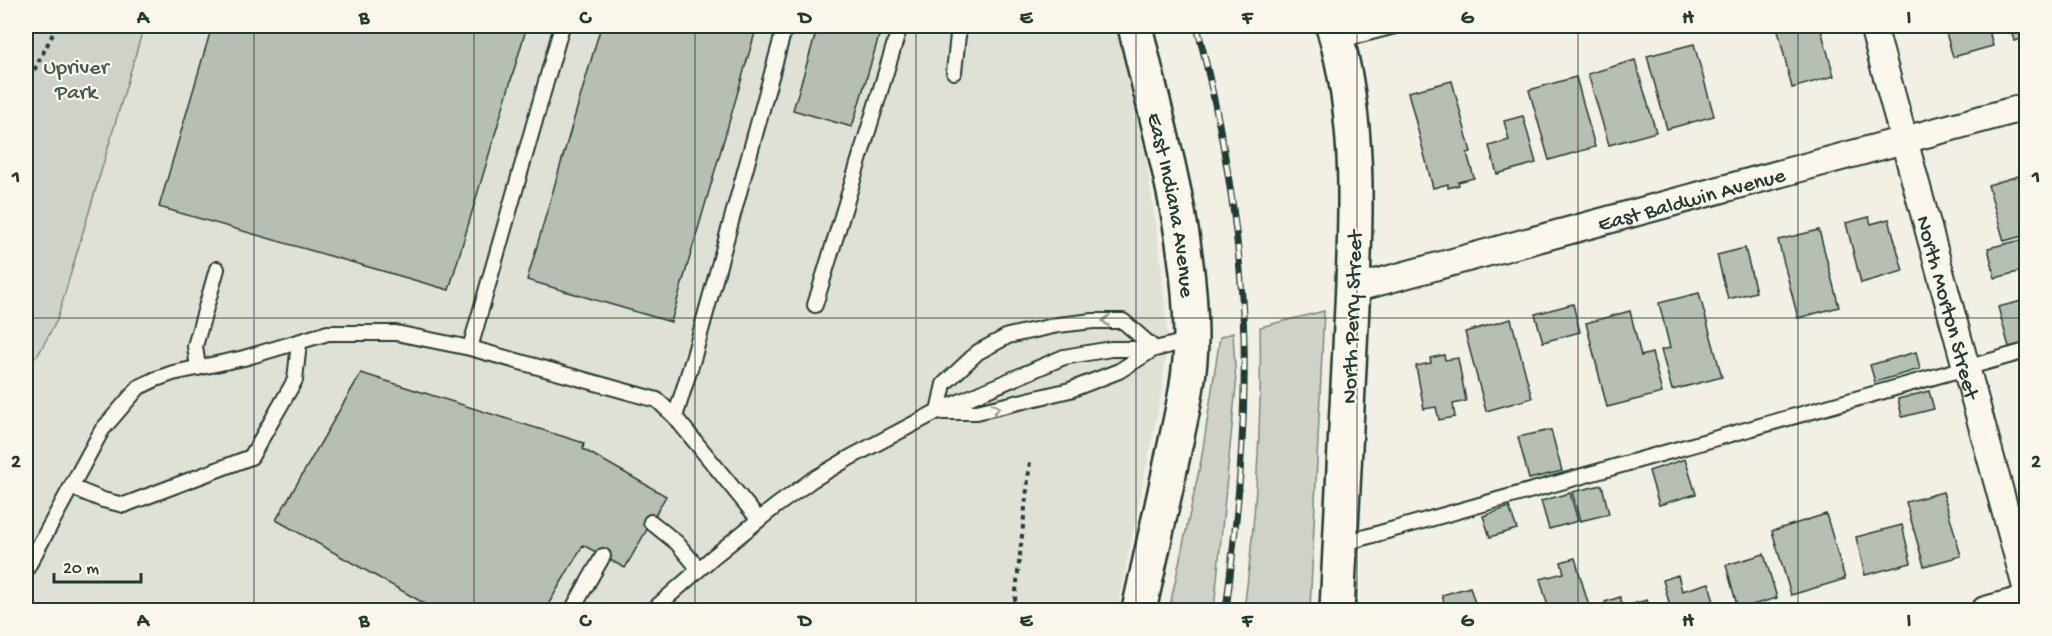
<svg xmlns="http://www.w3.org/2000/svg" width="2052" height="636" font-family="'Gochi Hand',sans-serif">
	<rect width="100%" height="100%" fill="#f2f0e5"/>
	<filter id="ink" filterUnits="userSpaceOnUse"><feTurbulence type="fractalNoise" baseFrequency=".0167" numOctaves="2"/><feDisplacementMap in="SourceGraphic" scale="12" xChannelSelector="R" yChannelSelector="G"/><feConvolveMatrix kernelMatrix="1 2 1 2 8 2 1 2 1" color-interpolation-filters="sRGB"/></filter>
	<g filter="url(#ink)">
		<path fill="#e0e1d6" d="M144,26H1115L1145,153L1160,251L1167,328V345L1162,391L1117,610H26V363L38,355L132,70Z"/>
		<path fill="#cfd2c8" stroke="#77887e" stroke-width="1.5" d="M26,26H144L57,320L38,355L26,363Z
			M1324,311L1310,610H1244C1256,517 1262,422 1260,327Z
			M1233,333L1236,386L1214,610H1169L1201,461L1220,337Z"/>
		<path fill="#b7beb3" stroke="#1f3d34" stroke-width="1.5" d="M212,26H527L449,290L159,207Z
			M601,26H757L671,322L527,280Z
			M818,26H882L852,127L793,110Z
			M1777,26H1820L1834,76L1792,88Z
			M1944,26H1988L1993,46L1953,57Z
			M2010,26H2026V38L2014,41Z
			M1694,44L1714,116L1667,129L1647,56Z
			M1635,60L1656,132L1609,145L1588,74Z
			M1576,77L1595,147L1549,160L1529,90Z
			M1452,81L1471,152L1467,153L1474,178L1458,182L1459,185L1448,188V184L1433,188L1408,92Z
			M1523,116L1536,163L1497,174L1489,146L1509,140L1504,121Z
			M2022,175L2026,191V235L2004,241L1988,185Z
			M1869,217L1871,224L1889,219L1903,271L1861,283L1846,223Z
			M1819,230L1839,307L1798,318L1778,240Z
			M2026,239V270L1995,278L1988,248Z
			M1745,248L1756,292L1728,299L1717,255Z
			M1699,293L1722,377L1672,390L1661,350L1670,348L1659,303Z
			M2026,300V343L2009,347L1998,307Z
			M1573,304L1580,332L1543,342L1535,314Z
			M1630,311L1641,356L1652,353L1662,393L1607,407L1586,323Z
			M1511,319L1532,398L1486,411L1465,332Z
			M1916,352L1920,369L1875,382L1870,365Z
			M1444,355L1445,360L1458,358L1466,401L1453,404L1455,417L1439,420L1436,407L1424,409L1416,366L1431,363L1430,358Z
			M361,373L584,443L583,449L666,496L625,568L583,545L545,610H436L276,520Z
			M1929,391L1934,409L1902,417L1898,399Z
			M1551,430L1562,471L1529,479L1518,437Z
			M1685,459L1696,494L1659,505L1649,471Z
			M1602,485L1609,514L1580,521L1572,492Z
			M1943,492L1961,556L1924,566L1906,502Z
			M1570,493L1578,521L1549,529L1541,501Z
			M1509,507L1517,529L1490,537L1483,516Z
			M1826,514L1845,579L1791,595L1772,531Z
			M1902,525L1911,563L1865,575L1856,537Z
			M1764,554L1777,598L1738,609L1726,565Z
			M1575,558L1590,610H1549L1540,579L1564,573L1561,562Z
			M1678,575L1682,591L1709,583L1716,610H1671L1663,580Z
			M1470,587L1477,610H1446L1442,595Z
			M1620,597L1623,607L1647,600L1651,610H1608L1605,602Z"/>
		<g fill="none" stroke-linecap="round" stroke-linejoin="round">
			<defs>
				<path id="lane" d="M1337,41L1395,26
					M954,72L959,26
					M815,305L900,26
					M470,348L562,26
					M198,368L195,346L217,269
					M938,411L944,384L978,352L1008,336L1058,325L1093,321H1123L1155,349
					M943,412H977L1070,390L1119,371L1154,349
					M675,417L694,356L785,26
					M71,487L103,500L124,505L251,457L295,380L299,343
					M651,522L677,543L699,569
					M1341,544L2026,351
					M26,570L102,430L139,387L156,379L173,373L244,358L328,333H396L470,348L657,400L675,417L759,520
					M572,610L603,556
					M653,610L713,557L776,506L812,480L851,457L938,411L1064,357L1111,349H1155L1191,340"/>
				<g id="street">
					<path id="s1" d="M1873,26L2026,587"/>
					<path id="s2" d="M1353,289L2026,107"/>
					<path d="M1985,610L2026,599"/>
				</g>
				<g id="secondary">
					<path id="s3" d="M1135,26C1158,128 1191,232 1191,338C1191,377 1181,417 1173,455C1162,507 1150,559 1139,610"/>
					<path d="M1333,26C1364,128 1355,241 1350,347C1346,435 1342,523 1337,610"/>
				</g>
			</defs>
			<use href="#lane" stroke="#1f3d34" stroke-width="18"/>
			<use href="#street" stroke="#1f3d34" stroke-width="30"/>
			<use href="#secondary" stroke="#1f3d34" stroke-width="38"/>
			<path stroke="#1f3d34" stroke-width="4" stroke-dasharray="4.5 4.5" stroke-linecap="butt" d="M26,86L57,26
				M1014,610L1030,461"/>
			<use href="#lane" stroke="#fbf7ec" stroke-width="14"/>
			<use href="#street" stroke="#fbf7ec" stroke-width="26"/>
			<use href="#secondary" stroke="#fbf7ec" stroke-width="33"/>
			<defs>
				<path id="rail" d="M1197,26C1223,128 1241,233 1244,339C1246,430 1237,521 1226,610"/>
			</defs>
			<use href="#rail" stroke="#1f3d34" stroke-width="7"/>
			<use href="#rail" stroke="#fbf7ec" stroke-width="4.5" stroke-dasharray="14" stroke-linecap="butt"/>
		</g>
		<defs><path id="oneway-chevron" d="M-2-3.5L2.5 0L-2 3.5" fill="none" stroke-width="1.6" stroke-linecap="round" stroke-linejoin="round" transform="scale(1.5)"/></defs>
		<g stroke="#8d9a90">
			<use href="#oneway-chevron" transform="translate(1106 321) rotate(-179)"/>
			<use href="#oneway-chevron" transform="translate(996 408) rotate(-12)"/>
		</g>
	</g>
	<path fill="none" stroke="#1f3d34" stroke-width="1.5" stroke-opacity="0.55" d="M254,26V610M474,26V610M695,26V610M916,26V610M1136,26V610M1357,26V610M1578,26V610M1798,26V610M26,318H2026"/>
	<g text-anchor="middle" stroke-width="4.5" stroke-linejoin="round" paint-order="stroke">
		<g font-size="22" fill="#425b52" stroke="#fbf7ec">
			<text x="76" y="73">Upriver<tspan x="76" dy="25">Park</tspan></text>
		</g>
		<g font-size="22" fill="#1f3d34" stroke="#fbf7ec">
			<text dy="8" stroke="none"><textPath href="#s2" startOffset="350">East Baldwin Avenue</textPath></text>
			<text dy="8" stroke="none"><textPath href="#s3" startOffset="183">East Indiana Avenue</textPath></text>
			<text dy="8" stroke="none"><textPath href="#s1" startOffset="291">North Morton Street</textPath></text>
			<text transform="translate(1350 317) rotate(-88)" y="8">North Perry Street</text>
		</g>
	</g>
	<rect width="2052" height="636" fill="none" stroke="#fbf7ec" stroke-width="66"/>
	<path d="M54 573v9h87v-9" fill="none" stroke="#1f3d34" stroke-width="3"/>
	<text x="63" y="573" font-size="18" fill="#1f3d34" stroke="#fbf7ec" stroke-width="4.5" paint-order="stroke">20 m</text>
	<rect x="33" y="33" width="1986" height="570" fill="none" stroke="#1f3d34" stroke-width="2"/>
	<g font-size="20" text-anchor="middle" font-weight="bold" fill="#1f3d34">
		<text x="143" y="23">A</text>
		<text x="364" y="23">B</text>
		<text x="585" y="23">C</text>
		<text x="805" y="23">D</text>
		<text x="1026" y="23">E</text>
		<text x="1247" y="23">F</text>
		<text x="1467" y="23">G</text>
		<text x="1688" y="23">H</text>
		<text x="1909" y="23">I</text>
		<text x="16" y="182">1</text>
		<text x="2036" y="182">1</text>
		<text x="16" y="467">2</text>
		<text x="2036" y="467">2</text>
		<text x="143" y="626">A</text>
		<text x="364" y="626">B</text>
		<text x="585" y="626">C</text>
		<text x="805" y="626">D</text>
		<text x="1026" y="626">E</text>
		<text x="1247" y="626">F</text>
		<text x="1467" y="626">G</text>
		<text x="1688" y="626">H</text>
		<text x="1909" y="626">I</text>
	</g>
</svg>
